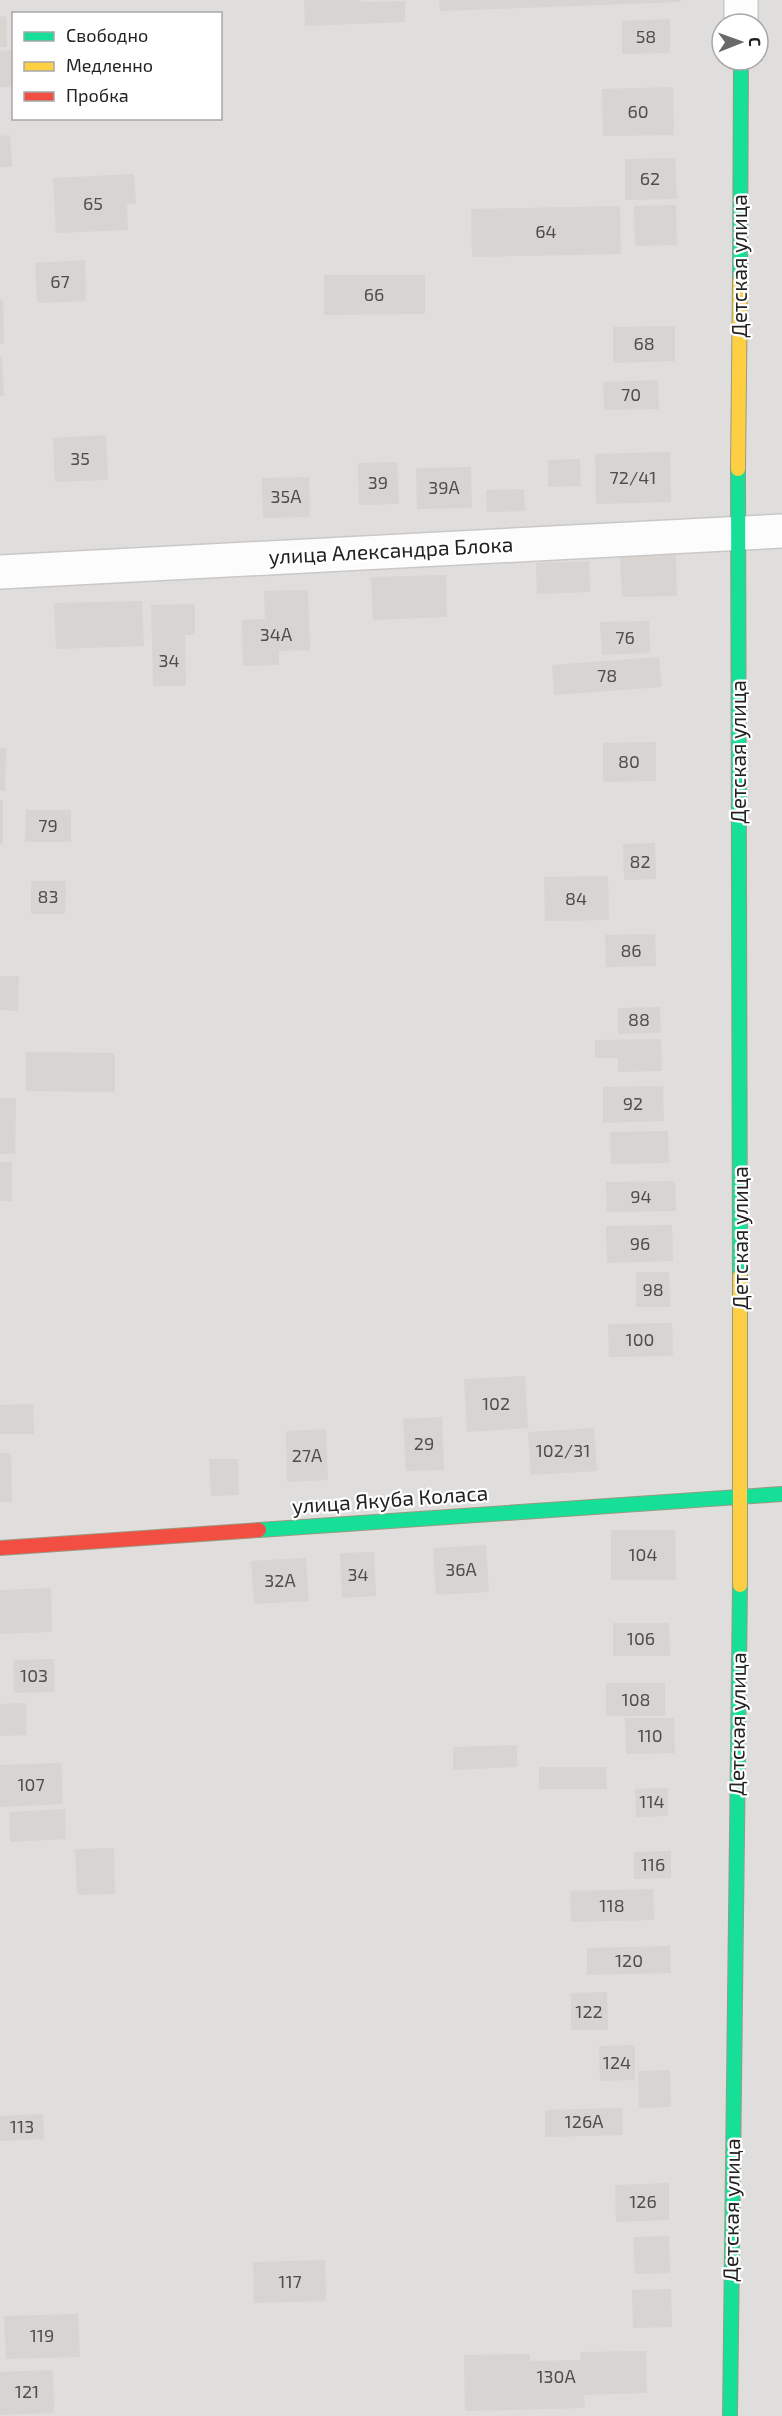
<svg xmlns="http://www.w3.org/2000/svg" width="782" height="2416" font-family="'Exo 2',sans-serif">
	<rect width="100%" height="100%" fill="#f0eeeb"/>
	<path fill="#dfdedc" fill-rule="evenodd" d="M0,0H782V2416H0ZM14,14H220V118H14ZM722,24H758V60H722Z"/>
	<path fill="#d7d4d2" d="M304,0H361V2L405,1V22L305,26Z
		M439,0H681V2L440,11Z
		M6,16L7,47H0V17Z
		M670,19V53L622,54V21Z
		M14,50V87H0V51Z
		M673,87L674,135L603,136L602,89Z
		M10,135L12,167H0V136Z
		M675,158L677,199L625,200V159Z
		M134,174L136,204H127L128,230L56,233L53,178Z
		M676,205L677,245L635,246L634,206Z
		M620,206L621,254L472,257L471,209Z
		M85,260L86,301L37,303L35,263Z
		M324,275H425V314L324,315Z
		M0,300H3L4,344H0Z
		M675,326V361L613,363V327Z
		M0,357H2L4,396H0Z
		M658,380L659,409L604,410L603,382Z
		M106,435L108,480L55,482L53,438Z
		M670,452L671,502L596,504L595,454Z
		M580,459L581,486L548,487V460Z
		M397,462L399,504L359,505L358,463Z
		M471,467L472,508L417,509L416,468Z
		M309,477L310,517L263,518L262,478Z
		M524,489L525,511L487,512L486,490Z
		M676,555L677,596L622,597L620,556Z
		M589,561L590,592L537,594L536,563Z
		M446,575L447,617L373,620L371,577Z
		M308,590L310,650L279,651V665L243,666L242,620L265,619L264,591Z
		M142,601L144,646L56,649L54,603Z
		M195,604V635H185L186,686H153L151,605Z
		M649,621L650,653L602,655L600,622Z
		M659,657L662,687L554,695L552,665Z
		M656,742V781L603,782V743Z
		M0,748H6L5,791H0Z
		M0,800H3V844H0Z
		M26,810H71V842H25Z
		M655,843L656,879L624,880L623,844Z
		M608,876L609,920L545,921L544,877Z
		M31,881H66L65,914H31Z
		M655,934L656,966L606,967L605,935Z
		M0,976H19L18,1011L0,1010Z
		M660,1007L661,1033L618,1034V1008Z
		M661,1039L662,1071L618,1072V1058H595V1040Z
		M26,1052L115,1053V1092L26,1091Z
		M663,1086L664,1121L603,1123V1087Z
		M0,1098H16L15,1154H0Z
		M668,1131L669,1163L611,1164L610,1132Z
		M0,1162H12V1201H0Z
		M675,1181L676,1211L607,1212L606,1182Z
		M672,1225L673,1261L607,1263L606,1226Z
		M636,1272H669L670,1307H636Z
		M672,1323L673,1356L609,1357L608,1324Z
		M525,1376L528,1428L467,1432L464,1379Z
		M33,1404L34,1434H0V1405Z
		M442,1417L444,1470L406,1471L403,1419Z
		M594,1428L597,1471L531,1475L528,1432Z
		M326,1429L328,1480L287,1482L286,1431Z
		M0,1453H11L12,1502H0Z
		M209,1459H238L239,1495L211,1496Z
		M611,1530H675L676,1580H611Z
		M486,1545L489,1592L436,1595L433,1548Z
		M374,1552L376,1596L342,1598L340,1553Z
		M306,1558L309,1601L254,1604L251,1561Z
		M51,1588L52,1632L0,1634V1590Z
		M613,1623H669L670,1656H613Z
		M54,1659L55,1692L14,1693L13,1660Z
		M606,1683H665V1716H606Z
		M26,1703L27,1735L0,1736V1704Z
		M625,1718H674L675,1753L626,1754Z
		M517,1745V1767L453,1770V1747Z
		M61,1763L63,1804L0,1807V1765Z
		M539,1767H606L607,1789H539Z
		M668,1788V1816L636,1817L635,1789Z
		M65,1809L66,1839L10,1842L9,1812Z
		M114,1848L115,1894L77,1895L75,1849Z
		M671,1851V1878L634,1879V1852Z
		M653,1889L654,1920L571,1922L570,1891Z
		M670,1946L671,1973L587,1975V1948Z
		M607,1992L608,2030H571V1993Z
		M635,2045V2080L600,2081L599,2046Z
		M670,2070L671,2107L639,2108L638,2071Z
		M622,2108L623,2135L545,2137V2110Z
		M43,2114L44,2139L0,2141V2116Z
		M669,2183V2220L616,2222L615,2185Z
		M669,2236L670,2273L635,2274L633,2237Z
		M325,2260L326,2301L254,2303L253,2262Z
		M671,2289L672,2327L633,2328L632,2290Z
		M78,2314L80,2357L6,2359L4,2316Z
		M646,2351L647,2393L584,2395L585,2408L465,2411L464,2355L530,2354V2361L581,2360L580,2352Z
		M53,2370L54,2413L0,2415V2372Z"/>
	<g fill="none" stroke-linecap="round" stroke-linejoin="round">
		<defs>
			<path id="street" d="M741,24V0
				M0,572L782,531"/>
			<path id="fast" d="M740,280L741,60
				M738,469L740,1276
				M259,1530L782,1494
				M730,2416L740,1585"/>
			<path id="slow" d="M738,469L740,280
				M740,1585V1276"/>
			<path id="jam" d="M0,1548L259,1530"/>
		</defs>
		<use href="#street" stroke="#c9c8c7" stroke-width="36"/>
		<use href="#fast" stroke="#999a82" stroke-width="16"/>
		<use href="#slow" stroke="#999a82" stroke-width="16"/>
		<use href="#jam" stroke="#999a82" stroke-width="16"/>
		<use href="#street" stroke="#fdfcfc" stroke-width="33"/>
		<use href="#fast" stroke="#16e098" stroke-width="14"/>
		<use href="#slow" stroke="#ffcf43" stroke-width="14"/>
		<use href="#jam" stroke="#f24e42" stroke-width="14"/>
	</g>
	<g text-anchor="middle" stroke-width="4.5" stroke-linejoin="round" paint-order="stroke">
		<g font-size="18" fill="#4f4e4e">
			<text x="646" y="43">58</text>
			<text x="638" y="118">60</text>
			<text x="650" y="185">62</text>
			<text x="93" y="210">65</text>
			<text x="546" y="238">64</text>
			<text x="60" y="288">67</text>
			<text x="374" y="301">66</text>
			<text x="644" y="350">68</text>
			<text x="631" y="401">70</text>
			<text x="80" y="465">35</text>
			<text x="633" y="484">72/41</text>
			<text x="378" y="489">39</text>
			<text x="444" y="494">39А</text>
			<text x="286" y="503">35А</text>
			<text x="276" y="641">34А</text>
			<text x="625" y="644">76</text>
			<text x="169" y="667">34</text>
			<text x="607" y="682">78</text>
			<text x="629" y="768">80</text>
			<text x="48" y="832">79</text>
			<text x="640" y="868">82</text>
			<text x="48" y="903">83</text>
			<text x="576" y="905">84</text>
			<text x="631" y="957">86</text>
			<text x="639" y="1026">88</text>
			<text x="633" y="1110">92</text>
			<text x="641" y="1203">94</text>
			<text x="640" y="1250">96</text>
			<text x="653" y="1296">98</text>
			<text x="640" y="1346">100</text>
			<text x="496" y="1410">102</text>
			<text x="424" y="1450">29</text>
			<text x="563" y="1457">102/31</text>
			<text x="307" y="1462">27А</text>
			<text x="643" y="1561">104</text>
			<text x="461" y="1576">36А</text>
			<text x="358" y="1581">34</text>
			<text x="280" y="1587">32А</text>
			<text x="641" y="1645">106</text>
			<text x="34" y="1682">103</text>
			<text x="636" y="1706">108</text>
			<text x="650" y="1742">110</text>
			<text x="31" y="1791">107</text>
			<text x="652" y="1808">114</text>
			<text x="653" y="1871">116</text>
			<text x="612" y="1912">118</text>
			<text x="629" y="1967">120</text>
			<text x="589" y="2018">122</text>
			<text x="617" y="2069">124</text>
			<text x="584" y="2128">126А</text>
			<text x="22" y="2133">113</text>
			<text x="643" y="2208">126</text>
			<text x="290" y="2288">117</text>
			<text x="42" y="2342">119</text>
			<text x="556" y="2383">130А</text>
			<text x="27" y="2398">121</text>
		</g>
		<g font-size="21" fill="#222" stroke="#fff">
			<text transform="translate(740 266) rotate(-90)" y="7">Детская улица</text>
			<text transform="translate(391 551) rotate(-3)" y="7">улица Александра Блока</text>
			<text transform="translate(739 752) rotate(-90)" y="7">Детская улица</text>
			<text transform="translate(741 1238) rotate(-90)" y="7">Детская улица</text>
			<text transform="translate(390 1500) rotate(-4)" y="7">улица Якуба Коласа</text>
			<text transform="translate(738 1724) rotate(-89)" y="7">Детская улица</text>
			<text transform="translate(732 2210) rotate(-89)" y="7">Детская улица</text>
		</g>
	</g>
	<rect x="12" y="12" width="210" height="108" fill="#ffffff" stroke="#a7a7a7" stroke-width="1.5"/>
	<rect x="24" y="32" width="30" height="9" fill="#16e098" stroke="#a7a7a7" stroke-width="1.5"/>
	<text x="66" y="42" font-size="18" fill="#222222">Свободно</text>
	<rect x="24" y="62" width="30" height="9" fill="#ffcf43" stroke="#a7a7a7" stroke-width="1.5"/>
	<text x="66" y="72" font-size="18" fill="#222222">Медленно</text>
	<rect x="24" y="92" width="30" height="9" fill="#f24e42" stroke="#a7a7a7" stroke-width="1.5"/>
	<text x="66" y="102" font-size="18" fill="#222222">Пробка</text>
	<g transform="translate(740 42) rotate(89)"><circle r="28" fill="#ffffff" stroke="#a7a7a7" stroke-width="1.5"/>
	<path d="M0-4.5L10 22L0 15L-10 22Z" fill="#6a6968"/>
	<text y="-9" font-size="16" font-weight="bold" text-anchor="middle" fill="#222222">С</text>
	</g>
</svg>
